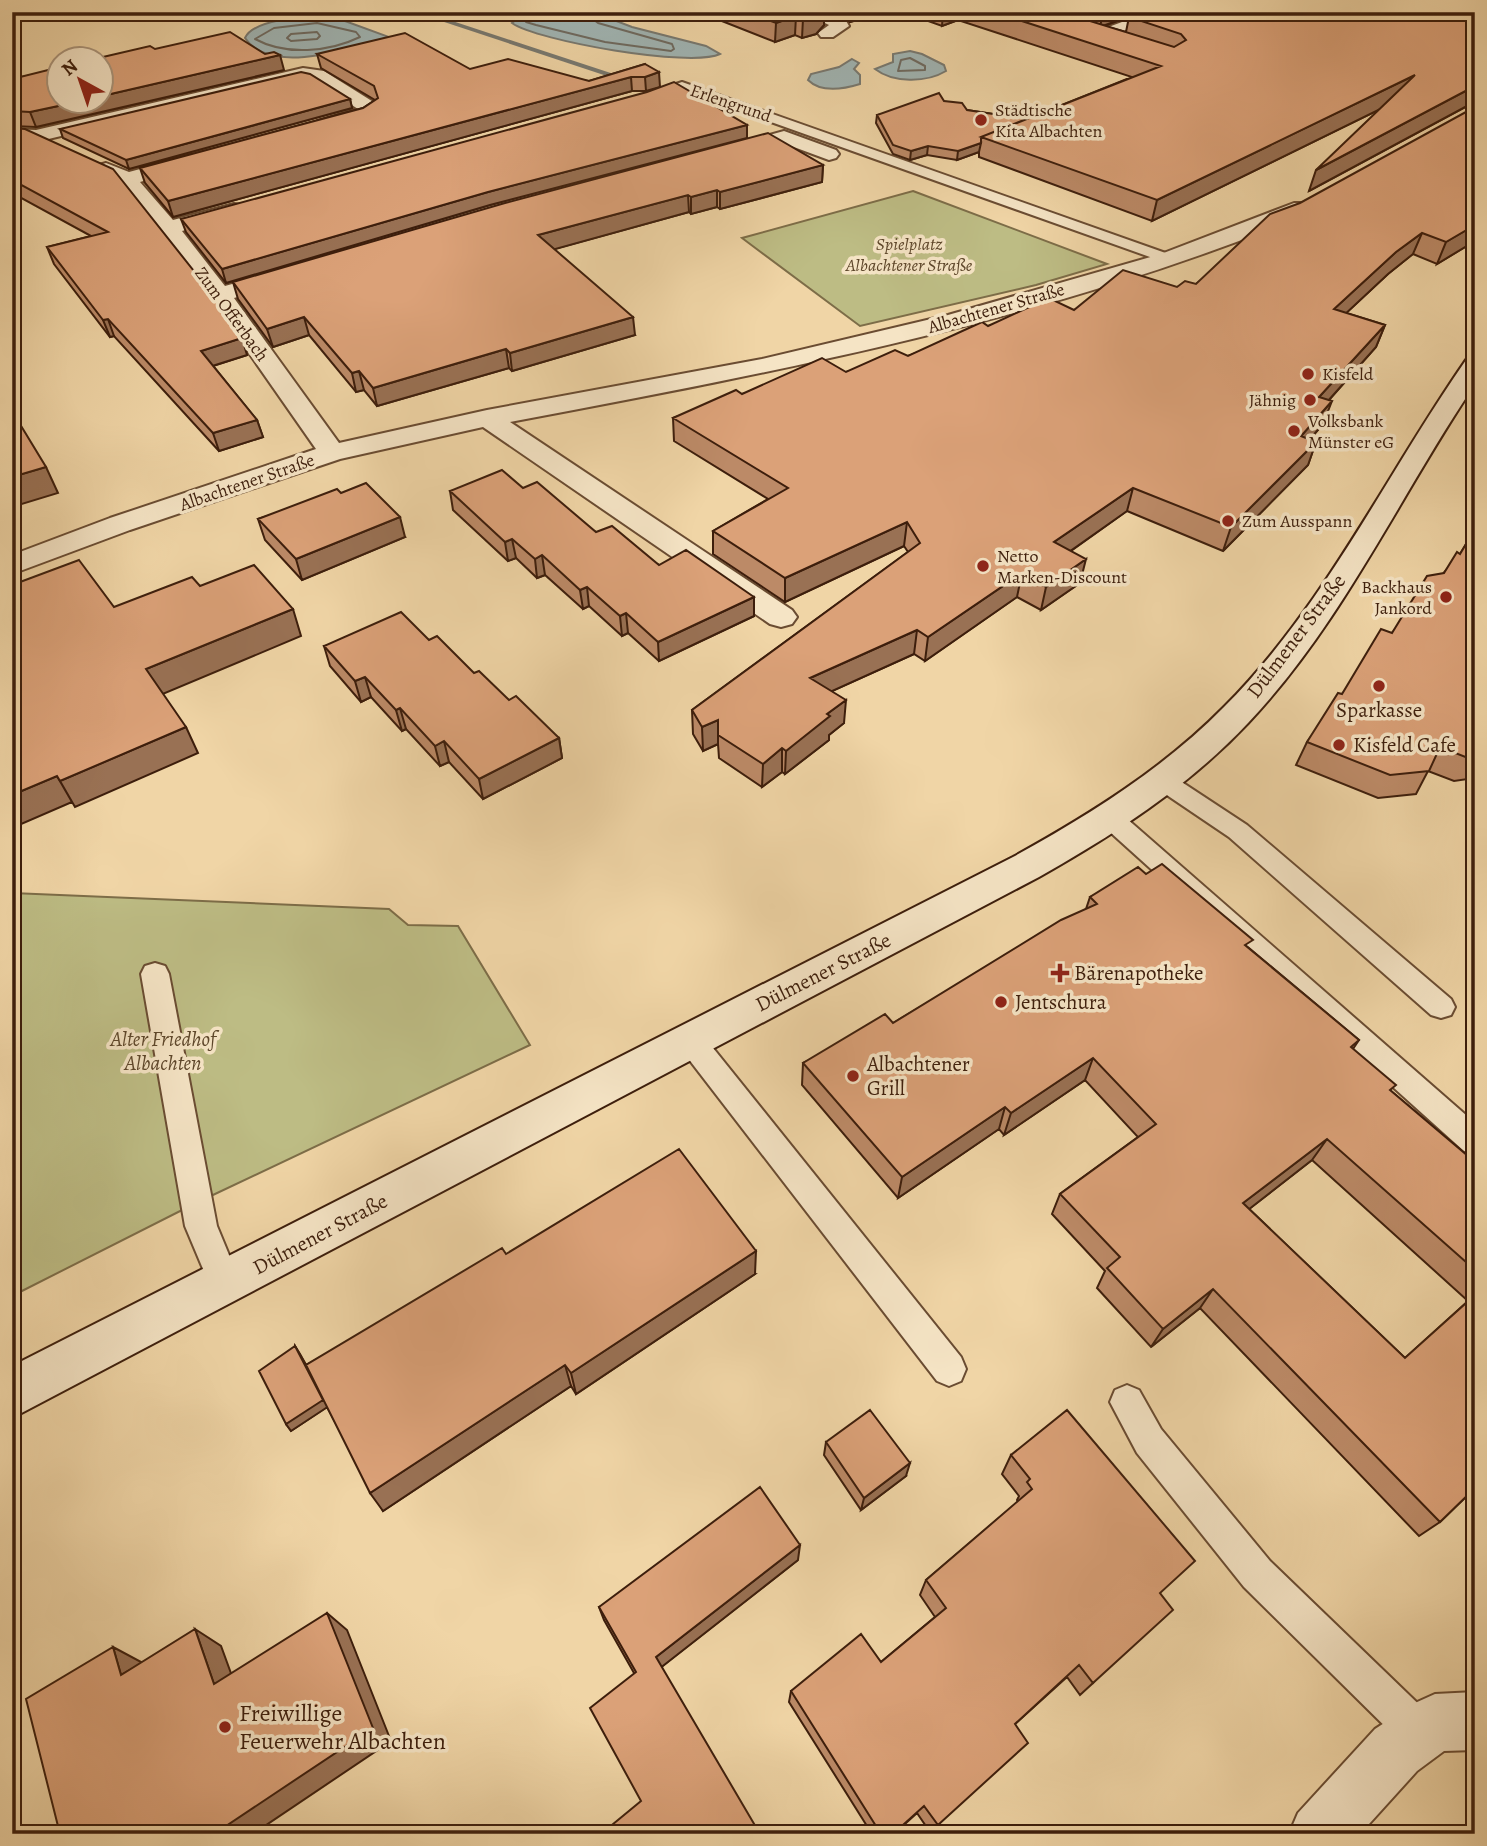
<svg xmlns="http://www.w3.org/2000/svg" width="1487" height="1846" font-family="Alegreya,serif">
	<rect width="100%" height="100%" fill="#f0d5a6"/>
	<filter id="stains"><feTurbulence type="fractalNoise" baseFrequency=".00286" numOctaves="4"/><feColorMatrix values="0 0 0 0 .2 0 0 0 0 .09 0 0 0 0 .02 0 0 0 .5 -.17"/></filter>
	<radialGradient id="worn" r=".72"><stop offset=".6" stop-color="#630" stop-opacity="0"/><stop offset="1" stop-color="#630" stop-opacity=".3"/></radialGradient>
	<path fill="#bdbc84" stroke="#7d6d48" stroke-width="2" d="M913,191L1107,264L1036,285L860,326L742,238Z
		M12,893L389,909L408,925L458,926L530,1045L196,1203L12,1296Z"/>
	<path fill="#a0b5b4" stroke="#787971" stroke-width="2" d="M525,12H593L632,27L706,46L720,54C691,68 537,41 512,23Z
		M318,16L345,21L389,37C353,47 272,77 245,38C253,20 299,17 318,16Z
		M910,51L922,54L944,65L946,71C926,83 893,83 875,69L893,62V54Z
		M852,59L859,63L854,69L860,75V84C844,89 821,93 808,80L811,74L839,67Z"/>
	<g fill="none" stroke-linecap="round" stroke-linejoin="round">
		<path stroke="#6e6a60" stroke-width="2" d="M526,12V22L536,25L605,42L671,51L674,49L672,44L598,23L593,19L592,12
			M317,23L356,32L360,37C329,52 286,56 255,39L274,28Z
			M317,32L320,36L317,39L291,41L287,38L291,34Z
			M910,58L925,66V70L898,71L901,60Z"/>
		<path fill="#787971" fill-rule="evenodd" d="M414,12H425L635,81L628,83Z"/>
		<defs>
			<path id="lane" d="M682,82L1174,256L1177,259L1169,264L1164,262L681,90L646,100L640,96Z
				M1163,773L1171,775L1247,825L1451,999L1455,1007L1451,1015L1441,1018L1431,1015L1229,837L1155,787L1151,781L1155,775Z
				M1109,808L1118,811L1475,1123V1155L1464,1151L1100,823L1097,817L1100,811Z
				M155,963L165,966L169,974L217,1226L241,1284L236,1295L225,1299L214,1295L185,1226L181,1203L141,974L145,966Z
				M691,1029L701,1033L961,1357L966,1369L961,1381L949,1386L937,1381L681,1049L677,1041L681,1033Z
				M1127,1385L1139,1390L1161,1429L1270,1561L1435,1720L1441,1734L1435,1748L1421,1754L1407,1748L1244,1587L1137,1453L1110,1402L1115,1390Z"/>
			<path id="street" d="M802,12H826L845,19L849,26L833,37H821L818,33L829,25Z
				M1149,12H1173L1171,16L1107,40H1095L1092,36L1095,32Z
				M303,68L324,71L375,103L378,112L375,116L325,131L318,129L315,125L318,121L358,109L313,80L303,78L36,142L12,141V129L36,130Z
				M784,131L836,150L839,154L836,158L829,160L783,143L725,159L718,157L715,153L718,149Z
				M192,155L199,157L202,161L199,165L140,182L173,220L234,204L242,205L245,210L242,215L182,231L225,286L286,269L294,271L298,276L294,281L234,298L339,443L487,410L762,359L948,315L1161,254L1294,203H1310L1313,208L1310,213C1055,319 781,371 510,422L792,610L797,617L792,624L781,627L770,624L483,427L340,459L130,530L12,574V555L110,518L316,449L212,300L160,233L120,183L99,173L96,169L99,165L106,163L129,172Z
				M1475,1692V1750L1444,1751L1417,1771L1360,1834H1289L1298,1813L1375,1729L1415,1703L1435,1694Z"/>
			<path id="secondary" d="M1475,357V384C1399,497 1342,624 1248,723C1188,787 1115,834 1039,877L12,1418V1366L1013,857C1089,815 1163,769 1224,707C1324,607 1386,475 1466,360Z"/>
		</defs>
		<use href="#lane" stroke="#6a4c32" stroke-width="4"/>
		<use href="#street" stroke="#6a4c32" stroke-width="4"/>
		<use href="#secondary" stroke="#3d1e0c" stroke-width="4"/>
		<use href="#lane" fill="#f5e4c5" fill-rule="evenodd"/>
		<use href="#street" fill="#f5e4c5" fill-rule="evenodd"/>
		<use href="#secondary" fill="#f5e4c5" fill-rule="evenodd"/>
	</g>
	<path fill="#bc8a67" stroke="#3d1e0c" stroke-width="2" fill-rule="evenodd" d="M699,12H824V25L816,34L802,38L795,35L775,42Z
		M834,12H899L876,19L868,17L850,22L846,17Z
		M903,12H1141L1104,26L1126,32L1129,17L1475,12V104L1467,106L1309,191L1380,109L1152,221L979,157V152L957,160L927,155L910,160L893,154L876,123L877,115L944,101L967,110L1027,119L1132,77L958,20L942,26Z
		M155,49L284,70L36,127L12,126V79Z
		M317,54L589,81L645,64L660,87L646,91H632L173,217L145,183L140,168L363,108L375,100L321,68Z
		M350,99L352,108L129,169L63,138L60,129Z
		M747,125V138L490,205L226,283L186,232L181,219Z
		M12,128L242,338L247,355L213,366L257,420L263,437L219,451L114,336L110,337L54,264L47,247L91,236L12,193Z
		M823,165L822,182L720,209L717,207L691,214L689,212L554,249L635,335L512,371L509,368L377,406L364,390L356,392L309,335L273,347L238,299L233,282Z
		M1300,203L1475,241L1437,264L1413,254L1388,274L1346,313L1385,325L1376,347L1329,400L1323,424L1310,439L1316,442L1308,465L1223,551L1127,511L1071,551L1080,583L1041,610L1017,597L925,661L914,654L832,691L844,723L829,735V740L785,774L782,772L762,787L719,758L718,744L703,751L693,734L692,710L908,552L904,546L785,602L713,554V531L768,499L674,441L673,418L742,394L846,372L908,356L988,326L1074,310L1177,287L1196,284Z
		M523,488L596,532L659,565L754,597V616L659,661L628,633L622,636L589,606L583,609L545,575L537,578L516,558L508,561L453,510L450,491Z
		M341,493L405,537L302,580L265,540L258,519Z
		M1475,529V778L1454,781L1428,771L1416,794L1378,798L1296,765L1307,742L1342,694L1392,633L1460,554Z
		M429,640L559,738L562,758L483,799L449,762L440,766L406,729L402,731L371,697L361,702L330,666L324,646Z
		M1146,874L1249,948L1359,1040L1353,1049L1391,1091L1475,1162V1488L1440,1522L1419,1536L1200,1308L1151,1347L1097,1288L1105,1271L1052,1214L1060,1194L1138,1137L1085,1080L1004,1135L999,1129L898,1198L802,1085L803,1063L893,1023L1086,909L1090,897ZM1312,1160L1468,1301L1405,1358L1249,1209Z
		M506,1254L755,1274L576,1394L571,1386L383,1511L327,1407L291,1431L286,1424L295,1346L306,1365Z
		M826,1442L906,1476L861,1510L824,1455Z
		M1011,1455L1160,1593L1093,1683L1080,1695L1067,1677L1015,1724L938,1825L930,1832L917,1813L894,1834H872L789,1702L791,1691L881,1662L935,1617L920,1595L926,1580L1018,1502L1017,1500L1019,1496L1002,1474Z
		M798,1560L661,1667L641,1801L634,1673L604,1620L599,1607Z"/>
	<path fill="#997154" stroke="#3d1e0c" stroke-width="2" d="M819,12H824V25L816,34L802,38L803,19Z
		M851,12H869L868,17L850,22Z
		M876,12H899L876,19Z
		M943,12H959L958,20L942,26Z
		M1103,12H1141L1100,27Z
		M796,16L795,35L775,42L776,23Z
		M280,55L284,70L36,127L30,112L77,102H102V96Z
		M659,72L660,87L646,91L645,77Z
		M1415,75L1409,95L1152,221L1157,200Z
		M631,77L632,91L173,217L168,201Z
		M1475,86L1474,103L1467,106L1309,191L1316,170Z
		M350,99L352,108L129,169L126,160Z
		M747,125V138L490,205L226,283L222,269L488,192Z
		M981,143L979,152L957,160L958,151Z
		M928,146L927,155L910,160L911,151Z
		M823,165L822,182L720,209V192Z
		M717,190V207L691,214V197Z
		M688,195L689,212L541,253L538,235Z
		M1475,225V241L1437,264L1446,242Z
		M1422,233L1413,254L1388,274L1326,332L1334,309L1396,252Z
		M304,317L309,335L273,347L267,329Z
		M633,317L635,335L512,371L510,353Z
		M108,319L114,336L110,337L103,320Z
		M1385,325L1376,347L1311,420L1319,397Z
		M242,338L247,355L206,368L201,351Z
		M506,349L509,368L377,406L373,388Z
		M359,371L364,390L356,392L352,373Z
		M1332,401L1323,424L1293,459L1301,436Z
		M257,420L263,437L219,451L213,433Z
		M1316,442L1308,465L1223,551L1231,527Z
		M46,467L58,493L12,507V477Z
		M1133,488L1127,511L1049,566L1054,542Z
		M400,517L405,537L302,580L296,559Z
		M907,522L904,546L785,602V578Z
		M512,539L516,558L508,561L505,542Z
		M542,555L545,575L537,578L535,559Z
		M1086,559L1080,583L1041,610L1046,587Z
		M1022,573L1017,597L925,661L928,637Z
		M587,587L589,606L583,609L580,590Z
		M754,597V616L659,661L658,642Z
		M293,609L301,636L158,696L146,669Z
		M626,613L628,633L622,636L620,616Z
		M917,630L914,654L808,702L810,678Z
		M365,677L371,697L361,702L355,681Z
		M846,700L844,723L829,735V740L785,774L786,751L827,714Z
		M400,708L406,729L402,731L396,710Z
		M718,720V744L703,751L702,727Z
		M186,727L198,753L75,807L60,781Z
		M559,738L562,758L483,799L479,779Z
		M444,741L449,762L440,766L435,746Z
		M782,748V772L762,787L763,764Z
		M57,776L72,802L12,828V795Z
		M1093,1058L1085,1080L1004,1135L1011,1113Z
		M1005,1107L999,1129L898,1198L902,1177Z
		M1327,1139L1312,1160L1230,1224L1243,1203Z
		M756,1251L755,1274L576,1394L571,1373Z
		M1213,1289L1200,1308L1151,1347L1163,1329Z
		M295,1346L300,1354L329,1406L291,1431L286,1424Z
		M565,1365L571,1386L383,1511L370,1493Z
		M910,1463L906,1476L861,1510L864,1498Z
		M800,1545L798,1560L659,1669L656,1657Z
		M327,1613L347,1630L391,1741L253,1834H214Z
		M195,1629L221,1646L240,1698L214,1684Z
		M113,1647L143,1663L121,1675Z"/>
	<path fill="#dba178" stroke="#3d1e0c" stroke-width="2" d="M747,12H819L816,15L803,19L796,16L776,23Z
		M994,12H1061L1174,47L1186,40L1181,34L1129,17L1142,12H1475V86L1316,170L1415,75L1157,200L981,137L1161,66Z
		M230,32L265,54L274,52L280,55L102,96V60H90L150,46L155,49Z
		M405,33L470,69L508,59L589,81L645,64L659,72L645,77H631L168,201L140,168L363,108L378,98L374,86L317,54Z
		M60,67V102H77L30,112L12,111V79Z
		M301,72L310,74L350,99L126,160L60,129Z
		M674,82L747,125L488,192L222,269L181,219L647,92Z
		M939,93L944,101L962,103L967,110L1027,119L981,137V143L958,151L928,146L911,151L893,145L877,115Z
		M1475,107V225L1446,242L1422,233L1396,252L1334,309L1385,325L1319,397L1332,401L1301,436L1316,442L1231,527L1133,488L1054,542L1086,559L1046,587L1022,573L928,637L917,630L810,678L846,700L827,714L830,716L786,751L782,748L763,764L718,735V720L702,727L692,710L920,543L907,522L785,578L713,531L788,488L673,418L736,390L742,394L822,358L846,372L895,350L908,356L982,322L988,326L1049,298L1074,310L1123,270L1177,287L1185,281L1196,284L1270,214L1300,203Z
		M12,128L25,129L113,169L205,285L242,338L201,351L257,420L213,433L108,319L103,320L47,247L108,232L12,180Z
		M768,133L823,165L720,192L717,190L691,197L688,195L538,235L633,317L510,353L506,349L373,388L359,371L352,373L304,317L267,329L233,282L505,203Z
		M12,411L46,467L12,477Z
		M502,470L523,488L537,482L596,532L612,526L659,565L686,550L754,597L658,642L626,613L620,616L587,587L580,590L542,555L535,559L512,539L505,542L450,491Z
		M366,483L400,517L296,559L258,519L337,489L341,493Z
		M1475,529V757L1468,758L1440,747L1429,771L1390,775L1307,742L1338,693L1342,694L1381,629L1392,633L1427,576L1444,573L1457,552L1460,554Z
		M79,560L114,607L192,577L200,586L254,565L293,609L146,669L186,727L60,781L57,776L12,795V585Z
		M401,612L429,640L437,636L474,673L479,671L509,700L516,696L559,738L479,779L444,741L435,746L400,708L396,710L365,677L355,681L324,646Z
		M1162,864L1253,940L1245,945L1359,1040L1351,1047L1396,1085L1390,1090L1475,1162V1270L1327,1139L1243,1203L1405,1358L1475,1295V1488L1440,1522L1213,1289L1163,1329L1107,1268L1120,1257L1060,1194L1156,1124L1093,1058L1011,1113L1005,1107L902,1177L803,1063L885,1014L893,1023L1061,920L1097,904L1090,897L1138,867L1146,874Z
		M679,1149L756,1251L571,1373L565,1365L370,1493L306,1365L502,1248L506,1254Z
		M295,1346L323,1400L286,1424L259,1371Z
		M870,1410L910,1463L864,1498L826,1442Z
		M1067,1410L1195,1561L1160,1593L1173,1610L1093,1683L1079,1665L1015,1724L1028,1743L938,1825L924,1806L893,1834H881L791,1691L861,1634L881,1662L946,1608L926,1580L1032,1489L1027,1482L1030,1479L1011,1455Z
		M760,1487L800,1545L656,1657L760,1834H601L641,1801L590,1708L636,1672L599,1607Z
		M327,1613L373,1728L214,1834H60L26,1699L113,1647L121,1675L195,1629L214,1684Z"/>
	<g fill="#8f2418" stroke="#f5e4c5" stroke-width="2.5">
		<circle cx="981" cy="120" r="7"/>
		<circle cx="1308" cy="374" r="7"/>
		<circle cx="1310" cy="400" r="7"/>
		<circle cx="1294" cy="431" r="7"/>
		<circle cx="1228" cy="521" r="7"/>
		<circle cx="983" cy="566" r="7"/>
		<circle cx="1446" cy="597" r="7"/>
		<circle cx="1379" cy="686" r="7"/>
		<circle cx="1339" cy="745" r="7"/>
		<path d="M1056.5 962.5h7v7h7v7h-7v7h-7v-7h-7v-7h7z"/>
		<circle cx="1001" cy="1002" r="7"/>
		<circle cx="853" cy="1076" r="7"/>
		<circle cx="225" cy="1727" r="7"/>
	</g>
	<g text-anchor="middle" stroke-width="7" stroke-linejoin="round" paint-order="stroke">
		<g font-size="18" fill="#3d1e0c" stroke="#f5e4c5">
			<text transform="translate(731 103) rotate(19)" y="6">Erlengrund</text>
			<text transform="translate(996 308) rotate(-16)" y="6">Albachtener Straße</text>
			<text transform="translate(232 314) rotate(54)" y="6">Zum Offerbach</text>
			<text transform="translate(247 482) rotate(-19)" y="6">Albachtener Straße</text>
		</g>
		<g font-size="18" fill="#3d1e0c" stroke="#f5e4c5" text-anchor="start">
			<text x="995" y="116">Städtische<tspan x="995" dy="21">Kita Albachten</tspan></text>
			<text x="1322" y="380">Kisfeld</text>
			<text x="1296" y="406" text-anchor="end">Jähnig</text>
			<text x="1308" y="427">Volksbank<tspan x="1308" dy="21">Münster eG</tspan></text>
			<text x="1242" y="527">Zum Ausspann</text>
			<text x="997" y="562">Netto<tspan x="997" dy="21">Marken-Discount</tspan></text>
			<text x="1432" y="593" text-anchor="end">Backhaus<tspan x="1432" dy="21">Jankord</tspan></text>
		</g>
		<g font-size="18" font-style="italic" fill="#5d462a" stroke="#f5e4c5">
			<text x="909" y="250">Spielplatz<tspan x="909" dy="21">Albachtener Straße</tspan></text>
		</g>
		<g font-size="21" fill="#3d1e0c" stroke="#f5e4c5">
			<text transform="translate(1296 636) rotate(-53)" y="7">Dülmener Straße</text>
			<text transform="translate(823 972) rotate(-27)" y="7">Dülmener Straße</text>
			<text transform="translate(320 1234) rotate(-28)" y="7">Dülmener Straße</text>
		</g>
		<g font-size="21" fill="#3d1e0c" stroke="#f5e4c5" text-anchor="start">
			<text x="1379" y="717" text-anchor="middle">Sparkasse</text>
			<text x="1353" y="752">Kisfeld Cafe</text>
			<text x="1074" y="980">Bärenapotheke</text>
			<text x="1015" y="1009">Jentschura</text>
			<text x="867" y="1071">Albachtener<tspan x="867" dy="24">Grill</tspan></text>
		</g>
		<g font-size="21" font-style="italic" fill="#5d462a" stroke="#f5e4c5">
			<text x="163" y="1046">Alter Friedhof<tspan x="163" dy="24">Albachten</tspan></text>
		</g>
		<g font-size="24" fill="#3d1e0c" stroke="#f5e4c5" text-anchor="start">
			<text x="239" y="1721">Freiwillige<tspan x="239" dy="28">Feuerwehr Albachten</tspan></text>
		</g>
	</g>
	<rect width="1487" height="1846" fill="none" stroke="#f0d5a6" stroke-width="42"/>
	<rect x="14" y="14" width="1459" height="1818" fill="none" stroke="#3d1e0c" stroke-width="3.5"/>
	<rect x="21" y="21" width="1445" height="1804" fill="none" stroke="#3d1e0c" stroke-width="2"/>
	<g transform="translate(80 80) rotate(320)"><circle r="33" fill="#f5e4c5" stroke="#ab957b" stroke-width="2"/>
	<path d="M0-5L12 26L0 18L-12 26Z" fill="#8f2418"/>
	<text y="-10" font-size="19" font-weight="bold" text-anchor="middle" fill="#3d1e0c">N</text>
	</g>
	<rect width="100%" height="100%" filter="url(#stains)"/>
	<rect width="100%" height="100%" fill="url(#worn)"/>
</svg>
